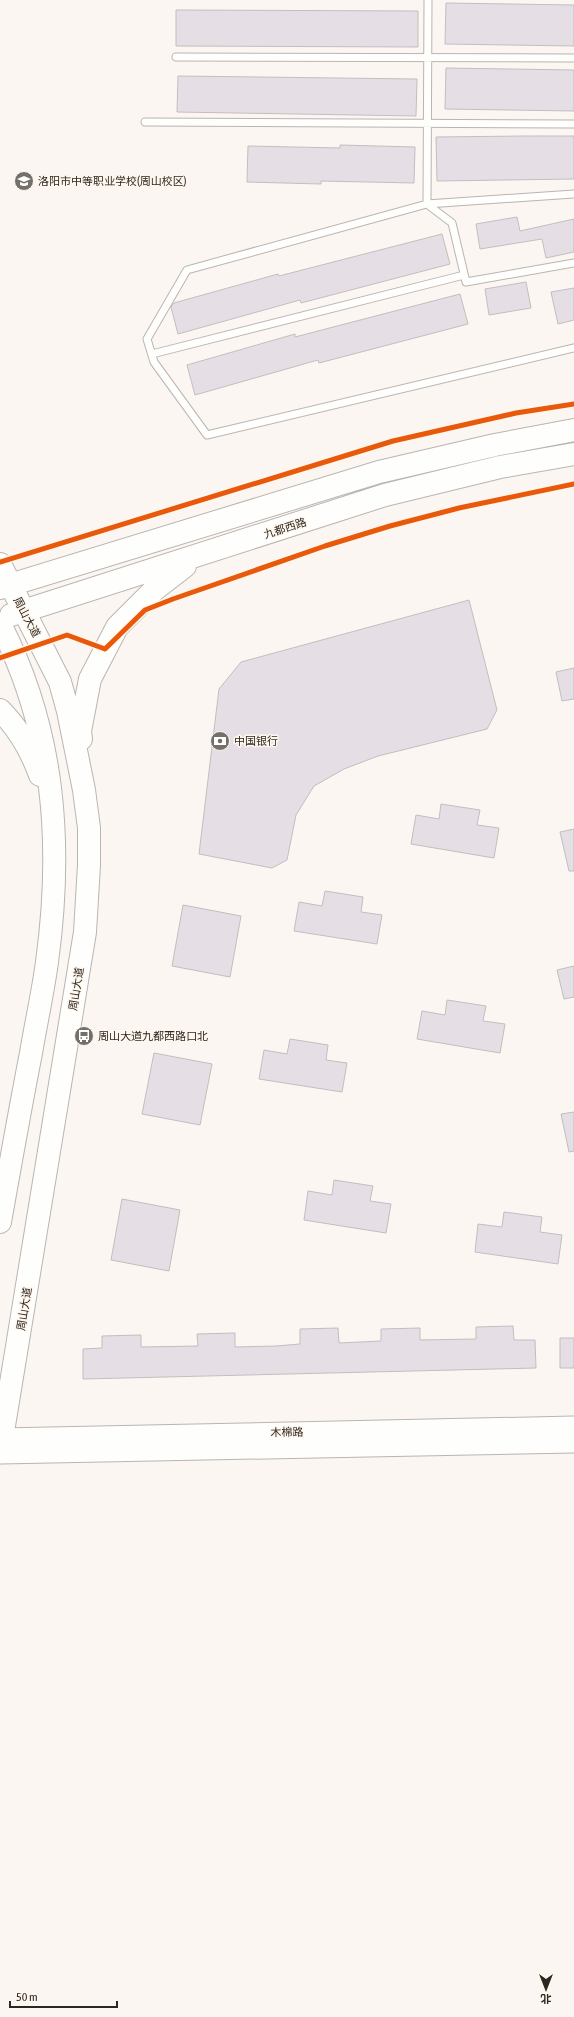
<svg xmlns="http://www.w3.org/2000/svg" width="574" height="2017" font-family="'Asap Condensed','Noto Sans SC',sans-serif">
	<rect width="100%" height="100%" fill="#fbf6f1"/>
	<path fill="#e6dee5" stroke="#c2bec0" d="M446,3L574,5V46L445,44Z
		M176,10L418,11V47L176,46Z
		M446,68L574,70V111L445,109Z
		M178,76L417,79L416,116L177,112Z
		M524,136H574V179L437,181L436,137Z
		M340,145L415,147L414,183L321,181V184L247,182L248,146L340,148Z
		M517,217L520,231L574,219V252L546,258L542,239L480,249L476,224Z
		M442,234L450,264L301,303L300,300L178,334L171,307L174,303L278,274L279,276Z
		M526,282L531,308L489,315L485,289Z
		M574,288V320L558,324L551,292Z
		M460,294L468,324L319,363L318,360L195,395L187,365L295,334V337Z
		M469,600L497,710L487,729L378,756L344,769L314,786L296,815L287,860L272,868L199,854L219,689L241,662Z
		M574,668V699L562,701L556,672Z
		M441,804L480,810L477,825L499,828L494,858L411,844L416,815L439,819Z
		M574,829V871H569L560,832Z
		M325,891L363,897L361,912L382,915L377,944L294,931L299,902L322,906Z
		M183,905L241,916L230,977L172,966Z
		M574,966V997L564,999L557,970Z
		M447,1000L486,1006L483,1021L505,1024L500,1053L417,1039L422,1011L445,1015Z
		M290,1039L328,1045L326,1060L347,1063L342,1092L259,1079L264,1050L287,1054Z
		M154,1053L212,1064L200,1125L142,1114Z
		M574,1112V1151L569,1152L561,1114Z
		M334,1180L373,1186L370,1201L391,1204L386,1233L304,1220L308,1191L332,1195Z
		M122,1199L180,1210L169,1271L111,1260Z
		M504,1212L542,1217L540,1232L562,1235L558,1264L475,1252L478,1224L502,1227Z
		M513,1326L514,1340H535L536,1368L83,1379V1349L102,1348V1336L141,1335V1347L198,1346L197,1334L235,1333V1347L276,1346L300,1344V1329L338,1328L339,1343L381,1341V1329L420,1328V1340L476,1339V1327Z
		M560,1338H574V1368H560Z"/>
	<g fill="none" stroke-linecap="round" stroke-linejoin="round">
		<defs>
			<path id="lane" d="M428,0L427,204L452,223L466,282L574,263
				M176,57L574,58
				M145,122L574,124
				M574,194L427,204L187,270L147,339L154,362L207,435L574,348
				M152,354L464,275"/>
			<path id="secondary" d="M0,1438L574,1426
				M0,1454L574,1443"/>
			<path id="primary" d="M0,564L60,682L68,711L84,790L89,828V865L85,932L0,1450
				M0,588L379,472L495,445L574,430
				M11,615L385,495L500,467L574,454
				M0,624C55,731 63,844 47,962C43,992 36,1023 31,1053C20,1109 10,1166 0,1222
				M0,710C19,729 31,750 40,775
				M81,739L80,731L90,679L117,627L154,590L185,566"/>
		</defs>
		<use href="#lane" stroke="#bab5b0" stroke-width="9"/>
		<use href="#secondary" stroke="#bab5b0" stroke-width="21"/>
		<use href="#primary" stroke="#bab5b0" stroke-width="24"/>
		<use href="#lane" stroke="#fefefd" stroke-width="7"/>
		<use href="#secondary" stroke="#fefefd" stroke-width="19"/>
		<use href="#primary" stroke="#fefefd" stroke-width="22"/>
		<defs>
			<path id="cycleway" d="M0,562L393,441L516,413L574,404
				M0,658L67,635L105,649L145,610L173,599L325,546L390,526L459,508L574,484"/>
		</defs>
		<use href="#cycleway" stroke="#fff7ed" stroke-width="8"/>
		<use href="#cycleway" stroke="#e8590c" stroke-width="5"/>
	</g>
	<defs>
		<symbol id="school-disc" viewBox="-11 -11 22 22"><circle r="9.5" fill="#746f6a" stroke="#fff7ed"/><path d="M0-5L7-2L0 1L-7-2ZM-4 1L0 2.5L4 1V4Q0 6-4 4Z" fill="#fff"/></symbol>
		<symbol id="bank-disc" viewBox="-11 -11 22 22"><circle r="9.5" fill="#746f6a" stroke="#fff7ed"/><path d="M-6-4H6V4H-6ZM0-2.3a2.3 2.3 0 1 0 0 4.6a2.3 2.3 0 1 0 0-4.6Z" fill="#fff"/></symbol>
		<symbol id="bus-disc" viewBox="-11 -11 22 22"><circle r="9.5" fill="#746f6a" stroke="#fff7ed"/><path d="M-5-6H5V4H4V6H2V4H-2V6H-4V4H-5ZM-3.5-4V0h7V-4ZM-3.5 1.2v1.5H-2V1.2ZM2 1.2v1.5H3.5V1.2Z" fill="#fff"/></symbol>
	</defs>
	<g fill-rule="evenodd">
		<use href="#school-disc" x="13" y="170" width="22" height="22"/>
		<use href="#bank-disc" x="209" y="730" width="22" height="22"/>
		<use href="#bus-disc" x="73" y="1025" width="22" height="22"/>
	</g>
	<g text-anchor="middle" stroke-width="3" stroke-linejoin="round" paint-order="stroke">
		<g font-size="11" fill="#2b2721" stroke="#fff7ed" text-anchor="start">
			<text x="38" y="185">洛阳市中等职业学校(周山校区)</text>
			<text x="234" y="745">中国银行</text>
			<text x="98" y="1040">周山大道九都西路口北</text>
		</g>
		<g font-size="11" fill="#2b2721" stroke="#fff7ed">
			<text transform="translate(285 528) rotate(-18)" y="4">九都西路</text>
			<text transform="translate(27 617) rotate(62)" y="4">周山大道</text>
			<text transform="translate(76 989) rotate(-81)" y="4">周山大道</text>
			<text transform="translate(24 1309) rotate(-81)" y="4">周山大道</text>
			<text transform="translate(287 1432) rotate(-1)" y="4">木棉路</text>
		</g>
	</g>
	<g transform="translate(546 1989) rotate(180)" stroke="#fff7ed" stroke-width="3" paint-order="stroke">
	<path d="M0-3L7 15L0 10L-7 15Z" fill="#2b2721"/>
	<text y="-6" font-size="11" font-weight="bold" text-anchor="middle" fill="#2b2721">北</text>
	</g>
	<path d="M10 2001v6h107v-6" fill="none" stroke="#2b2721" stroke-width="2"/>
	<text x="16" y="2001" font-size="12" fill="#2b2721" stroke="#fff7ed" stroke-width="3" paint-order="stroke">50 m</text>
</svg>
